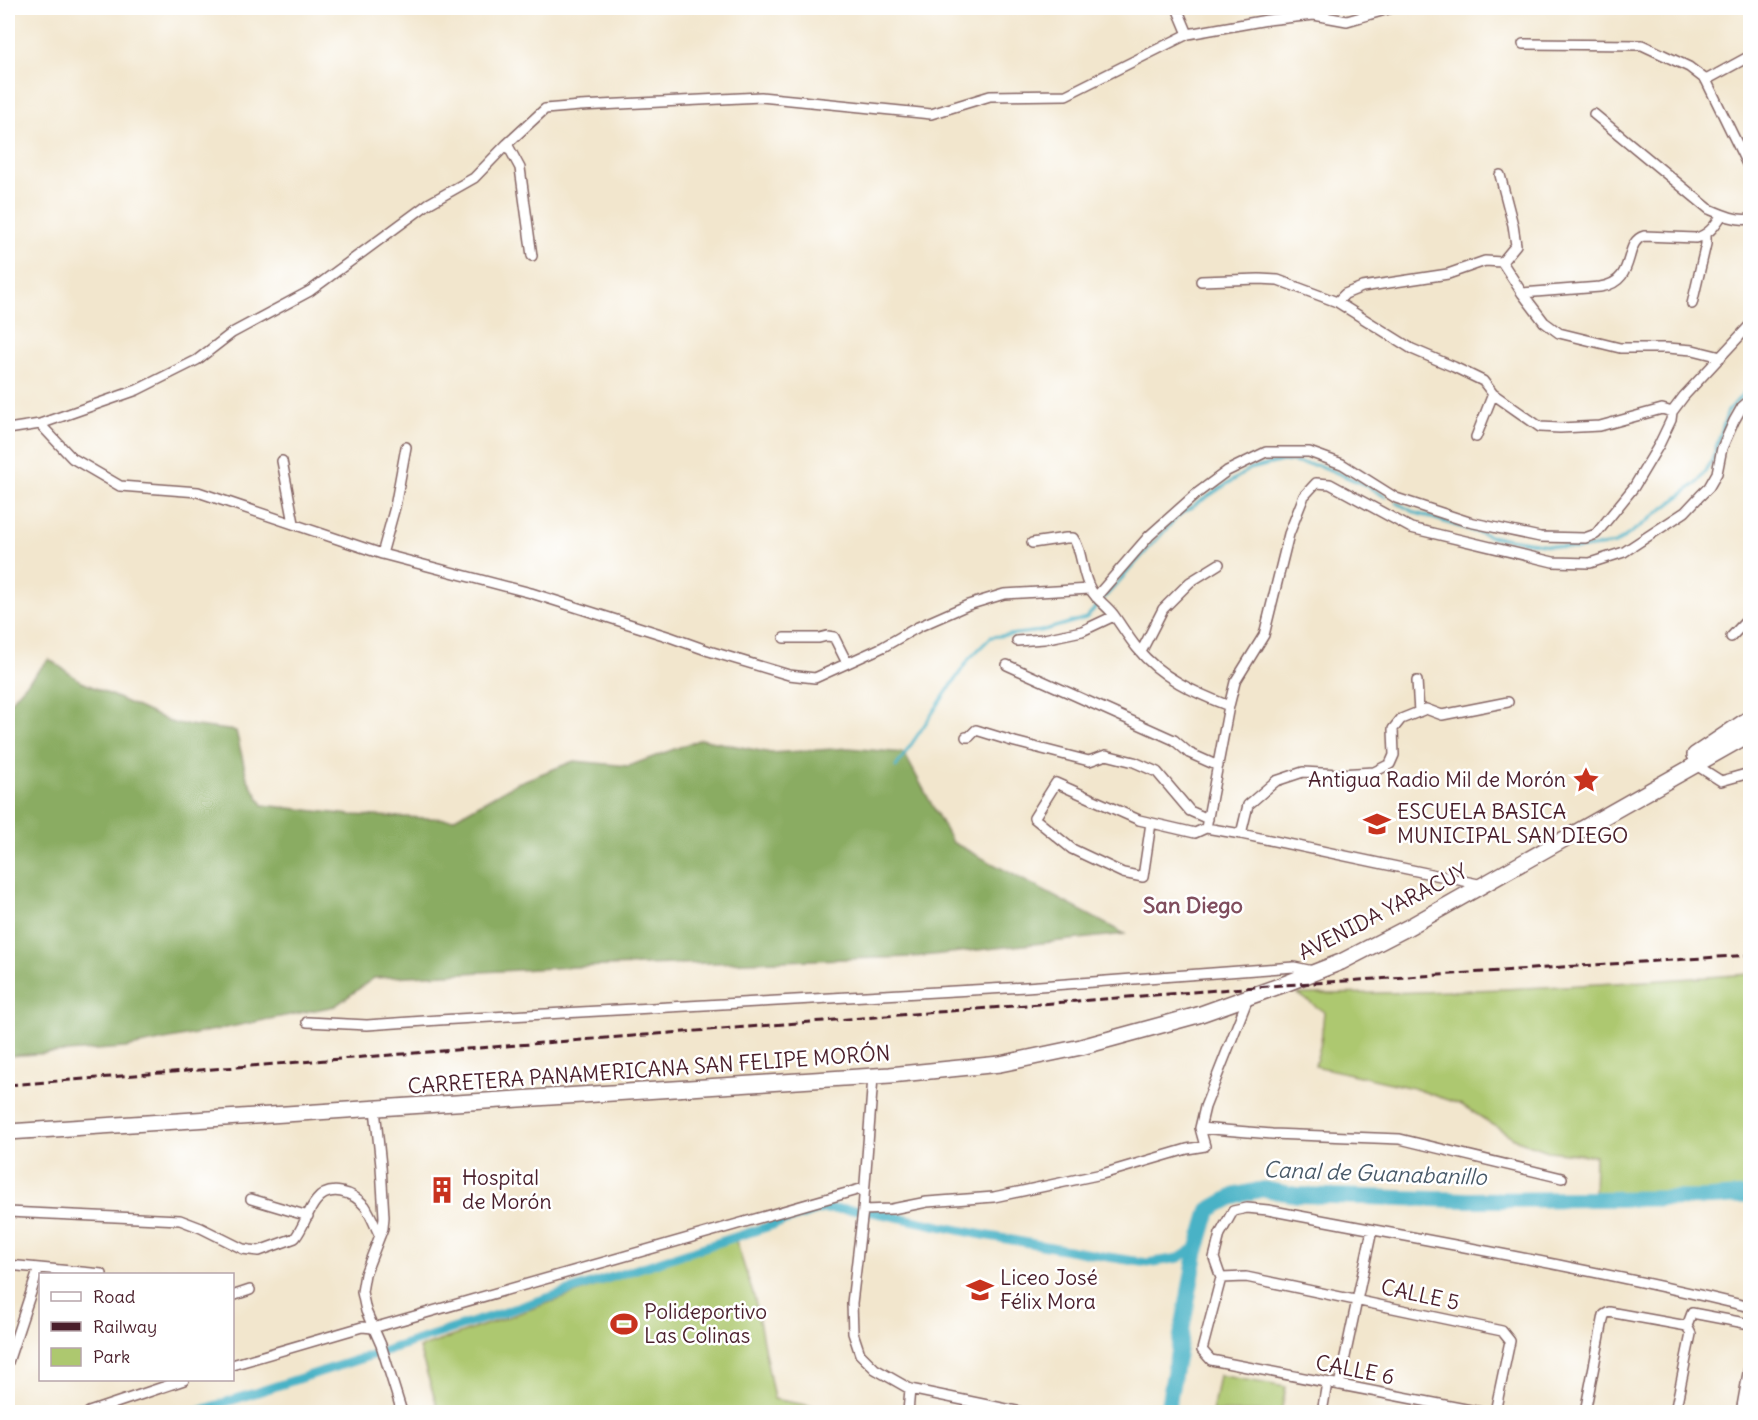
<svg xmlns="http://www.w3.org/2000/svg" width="1758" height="1420" font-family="Delius,sans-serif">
	<rect width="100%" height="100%" fill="#fff"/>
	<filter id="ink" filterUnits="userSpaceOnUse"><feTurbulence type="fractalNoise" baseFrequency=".0167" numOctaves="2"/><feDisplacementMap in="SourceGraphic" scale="12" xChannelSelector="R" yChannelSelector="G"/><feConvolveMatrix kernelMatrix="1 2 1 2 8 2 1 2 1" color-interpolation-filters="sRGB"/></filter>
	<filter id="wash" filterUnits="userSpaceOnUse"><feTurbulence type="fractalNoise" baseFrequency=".008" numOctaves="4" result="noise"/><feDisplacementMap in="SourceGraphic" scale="24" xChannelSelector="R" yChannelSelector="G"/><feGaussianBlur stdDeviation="1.35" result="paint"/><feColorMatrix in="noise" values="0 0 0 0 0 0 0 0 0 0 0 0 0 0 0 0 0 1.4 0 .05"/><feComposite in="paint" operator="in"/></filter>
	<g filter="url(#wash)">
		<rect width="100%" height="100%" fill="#f2e6cd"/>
		<path fill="#adc86f" stroke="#7c744d" stroke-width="1.5" d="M1750,974V1195L1711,1198L1594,1199L1595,1156L1548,1151L1517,1140L1462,1105L1413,1088L1315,1066L1321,1042L1324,1012L1298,994C1449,994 1600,985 1750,974Z
			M735,1238L755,1300L774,1399L811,1406L825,1412H439L419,1348Z
			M1219,1375L1286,1387L1281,1412H1212Z"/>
		<path fill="#8aac62" stroke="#6a6646" stroke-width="1.5" d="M49,659L82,682L173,723L236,731L247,778L263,805L351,815L453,819L515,784L574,761L629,766L701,739L771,753L849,748L904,753L952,842L1125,934L914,957L572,967L374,978L335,1006L125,1048L8,1056V704Z"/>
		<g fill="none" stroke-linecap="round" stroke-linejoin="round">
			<path stroke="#48b2c6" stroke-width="3" d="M1397,503L1416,513L1489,536L1576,549L1615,544L1650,519L1698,482L1712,460L1728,411L1750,386
				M896,767L969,659L991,637L1041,631L1086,618L1178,516L1250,469L1283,461L1321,466L1363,484L1386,497"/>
			<path stroke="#48b2c6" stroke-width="9" d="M196,1412L822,1209L863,1210L978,1234L1108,1257L1148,1263L1179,1258L1199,1245"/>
			<path stroke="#48b2c6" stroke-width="16" d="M1167,1412L1196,1254L1209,1210L1236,1195L1264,1189L1297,1195L1468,1200L1711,1198L1750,1195"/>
		</g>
	</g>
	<g filter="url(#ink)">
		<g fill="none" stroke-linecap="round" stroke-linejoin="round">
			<defs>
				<path id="street" d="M1177,8L1188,34
					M1523,44L1642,45L1689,67L1706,80L1750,170
					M1706,80L1750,56
					M1594,114L1709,209C1723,215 1736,221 1750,219
					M507,144L520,168L532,256
					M1500,175L1513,225L1516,245L1502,262
					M1502,262L1522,293L1544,322L1559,333L1620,348H1667L1693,350L1721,357
					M1201,281L1259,279L1278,280L1337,302L1412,349L1454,367L1483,381L1493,394L1540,427L1560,428L1600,426L1662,409L1672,412
					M1522,293L1600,287C1638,282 1622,242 1644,236L1696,238C1709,235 1715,225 1722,215
					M1337,302L1345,294L1362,287L1448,274L1485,261L1502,262
					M1692,304L1706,244V235
					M40,424L137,390L197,360L232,333L310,291L428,204L474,178L507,144L545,109L580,106L761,97L931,114L990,96L1066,95L1188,34L1267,20L1314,15L1347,21L1392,8
					M8,429L40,424L72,458L120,486L198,492L382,554L531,593L670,637L709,651L789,675L815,678L883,647L918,627L968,605L1004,594L1090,589
					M1476,437L1493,394
					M282,461L294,523
					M1032,543L1066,538H1073C1083,551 1081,574 1091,590C1096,599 1106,605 1113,614C1121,625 1128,637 1137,648C1160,677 1195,693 1229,706
					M382,554L395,507L406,447
					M1096,597L1149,536L1196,494L1227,471L1266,452H1309L1342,464L1396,498L1469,522L1540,537L1585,538L1596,534L1634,487L1659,445L1671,420L1672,412L1684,396L1750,325
					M1731,637L1750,617
					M784,638H819L827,636L834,637L847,663
					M1017,641L1044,639L1082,631L1114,616
					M1141,652L1163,609L1190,582L1219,564
					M1007,665L1174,740L1189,753L1218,766
					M1417,681L1419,712
					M966,737H969L976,730L1015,742L1089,761L1106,755L1134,762L1157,772L1190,811L1208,819
					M1696,765L1721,781L1746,774L1750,772
					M1151,823L1143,877L1123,873L1072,849L1034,818L1056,783L1139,820L1195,833L1206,828
					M1241,834L1206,828L1229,706L1235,682L1264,635L1289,534L1304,496L1316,483L1330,484L1411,528L1553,562L1590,563L1624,552L1685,512L1700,496L1709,487L1717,473L1722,448L1734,421L1742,407L1750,400
					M1483,885L1241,834L1248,805L1276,781L1303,772L1339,774L1374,772L1390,764L1394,755L1393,729L1401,719L1426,709L1442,715L1508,702
					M307,1022L367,1025L439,1020L1026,987L1294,967L1313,971
					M873,1077L863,1210L852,1303L853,1333L860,1354L875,1369L910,1389L1021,1412
					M375,1109L381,1166L384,1217L383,1228L365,1274L362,1292L366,1311L381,1345L402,1412
					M1200,1128L1272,1134L1400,1139L1562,1178
					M251,1199L308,1216
					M863,1210L892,1209L927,1202L994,1197L1102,1174L1187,1149L1205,1146L1200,1128L1205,1107L1248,998
					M8,1212L180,1220L201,1228L243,1249L250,1250L259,1251L295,1238C304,1227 307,1212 316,1201C329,1184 353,1192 365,1206C371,1215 375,1226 380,1236
					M8,1265L102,1274
					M1221,1278L1214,1258L1220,1234L1233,1211L1247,1208L1268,1210C1429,1241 1591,1268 1750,1307
					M232,1296L250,1290
					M8,1362L39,1268
					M232,1365L362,1327L373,1328L864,1188
					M1339,1385L1372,1230
					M89,1412L184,1380
					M908,1412L910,1389
					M1322,1412L1327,1383
					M1481,1412L1211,1360L1202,1350L1221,1278L1246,1277L1502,1331L1510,1341L1495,1412
					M1585,1412L1604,1315L1609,1312L1687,1326L1692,1313L1750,1324
					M1675,1412L1691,1334L1687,1326
					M1741,1412L1750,1362"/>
				<path id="primary" d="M1695,755L1750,718
					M8,1132L890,1075L1000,1064L1081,1047L1198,1015L1282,985L1341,962L1407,928L1750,734"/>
			</defs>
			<use href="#street" stroke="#856564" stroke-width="12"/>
			<use href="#primary" stroke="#856564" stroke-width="18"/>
			<use href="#street" stroke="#fff" stroke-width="9"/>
			<use href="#primary" stroke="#fff" stroke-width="15"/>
			<path stroke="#4a1f2b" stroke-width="3" stroke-dasharray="9 4.5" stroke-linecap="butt" d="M8,1085L1282,985L1750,955"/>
		</g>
	</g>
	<defs>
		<symbol id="sight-bare" viewBox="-9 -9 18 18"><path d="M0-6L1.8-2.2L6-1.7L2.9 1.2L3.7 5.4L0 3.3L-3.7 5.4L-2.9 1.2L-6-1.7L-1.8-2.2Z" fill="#c8321e" stroke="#fff" stroke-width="2.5" paint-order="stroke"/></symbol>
		<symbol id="school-bare" viewBox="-9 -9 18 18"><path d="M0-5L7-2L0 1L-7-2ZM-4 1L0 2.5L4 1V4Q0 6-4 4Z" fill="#c8321e" stroke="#fff" stroke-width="2.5" paint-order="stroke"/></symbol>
		<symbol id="building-bare" viewBox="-9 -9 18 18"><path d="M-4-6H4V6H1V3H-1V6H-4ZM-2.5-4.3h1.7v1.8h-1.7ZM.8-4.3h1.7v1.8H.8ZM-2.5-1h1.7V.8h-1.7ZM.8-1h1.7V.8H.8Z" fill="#c8321e" stroke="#fff" stroke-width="2.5" paint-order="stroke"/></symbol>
		<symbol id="stadium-bare" viewBox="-9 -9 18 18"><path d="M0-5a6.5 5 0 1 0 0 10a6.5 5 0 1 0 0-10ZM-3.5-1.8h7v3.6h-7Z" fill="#c8321e" stroke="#fff" stroke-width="2.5" paint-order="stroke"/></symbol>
	</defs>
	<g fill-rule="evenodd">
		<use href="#sight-bare" x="1567" y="761" width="38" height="38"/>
		<use href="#school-bare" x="1358" y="805" width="38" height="38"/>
		<use href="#building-bare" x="423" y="1171" width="38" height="38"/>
		<use href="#school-bare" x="961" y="1271" width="38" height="38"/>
		<use href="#stadium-bare" x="605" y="1305" width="38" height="38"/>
	</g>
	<g text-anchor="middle" stroke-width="5" stroke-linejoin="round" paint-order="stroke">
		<g font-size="21" fill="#4a1f2b" stroke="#fff" text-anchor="start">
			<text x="1566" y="787" text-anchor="end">Antigua Radio Mil de Morón</text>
			<text x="1397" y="819">ESCUELA BASICA<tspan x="1397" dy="24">MUNICIPAL SAN DIEGO</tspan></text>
			<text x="462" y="1185">Hospital<tspan x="462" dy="24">de Morón</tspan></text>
			<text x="1000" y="1285">Liceo José<tspan x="1000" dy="24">Félix Mora</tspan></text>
			<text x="644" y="1319">Polideportivo<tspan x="644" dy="24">Las Colinas</tspan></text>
		</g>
		<g font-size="21" fill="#4a1f2b" stroke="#fff">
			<text transform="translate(1383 912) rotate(-27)" y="7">AVENIDA YARACUY</text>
			<text transform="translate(649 1070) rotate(-4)" y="7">CARRETERA PANAMERICANA SAN FELIPE MORÓN</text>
			<text transform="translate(1420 1295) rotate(12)" y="7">CALLE 5</text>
			<text transform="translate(1355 1370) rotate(11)" y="7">CALLE 6</text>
		</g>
		<g font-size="22" font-weight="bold" fill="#804e5e" stroke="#fff">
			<text x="1193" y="913">San Diego</text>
		</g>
		<g font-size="22" font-style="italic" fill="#495a69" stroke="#fff">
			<text transform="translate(1375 1173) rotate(2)" y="8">Canal de Guanabanillo</text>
		</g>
	</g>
	<rect width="1758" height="1420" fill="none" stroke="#fff" stroke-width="30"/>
	<rect x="39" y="1273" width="195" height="108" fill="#ffffff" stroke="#b7a5aa" stroke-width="1.5"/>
	<rect x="51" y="1292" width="30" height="9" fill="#ffffff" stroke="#b7a5aa" stroke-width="1.5"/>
	<text x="93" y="1303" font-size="18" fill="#4a1f2b">Road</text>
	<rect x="51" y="1322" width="30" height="9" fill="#4a1f2b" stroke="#b7a5aa" stroke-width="1.5"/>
	<text x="93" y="1333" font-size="18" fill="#4a1f2b">Railway</text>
	<rect x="51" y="1348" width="30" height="18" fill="#adc86f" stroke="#b7a5aa" stroke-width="1.5"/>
	<text x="93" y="1363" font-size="18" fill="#4a1f2b">Park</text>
</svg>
